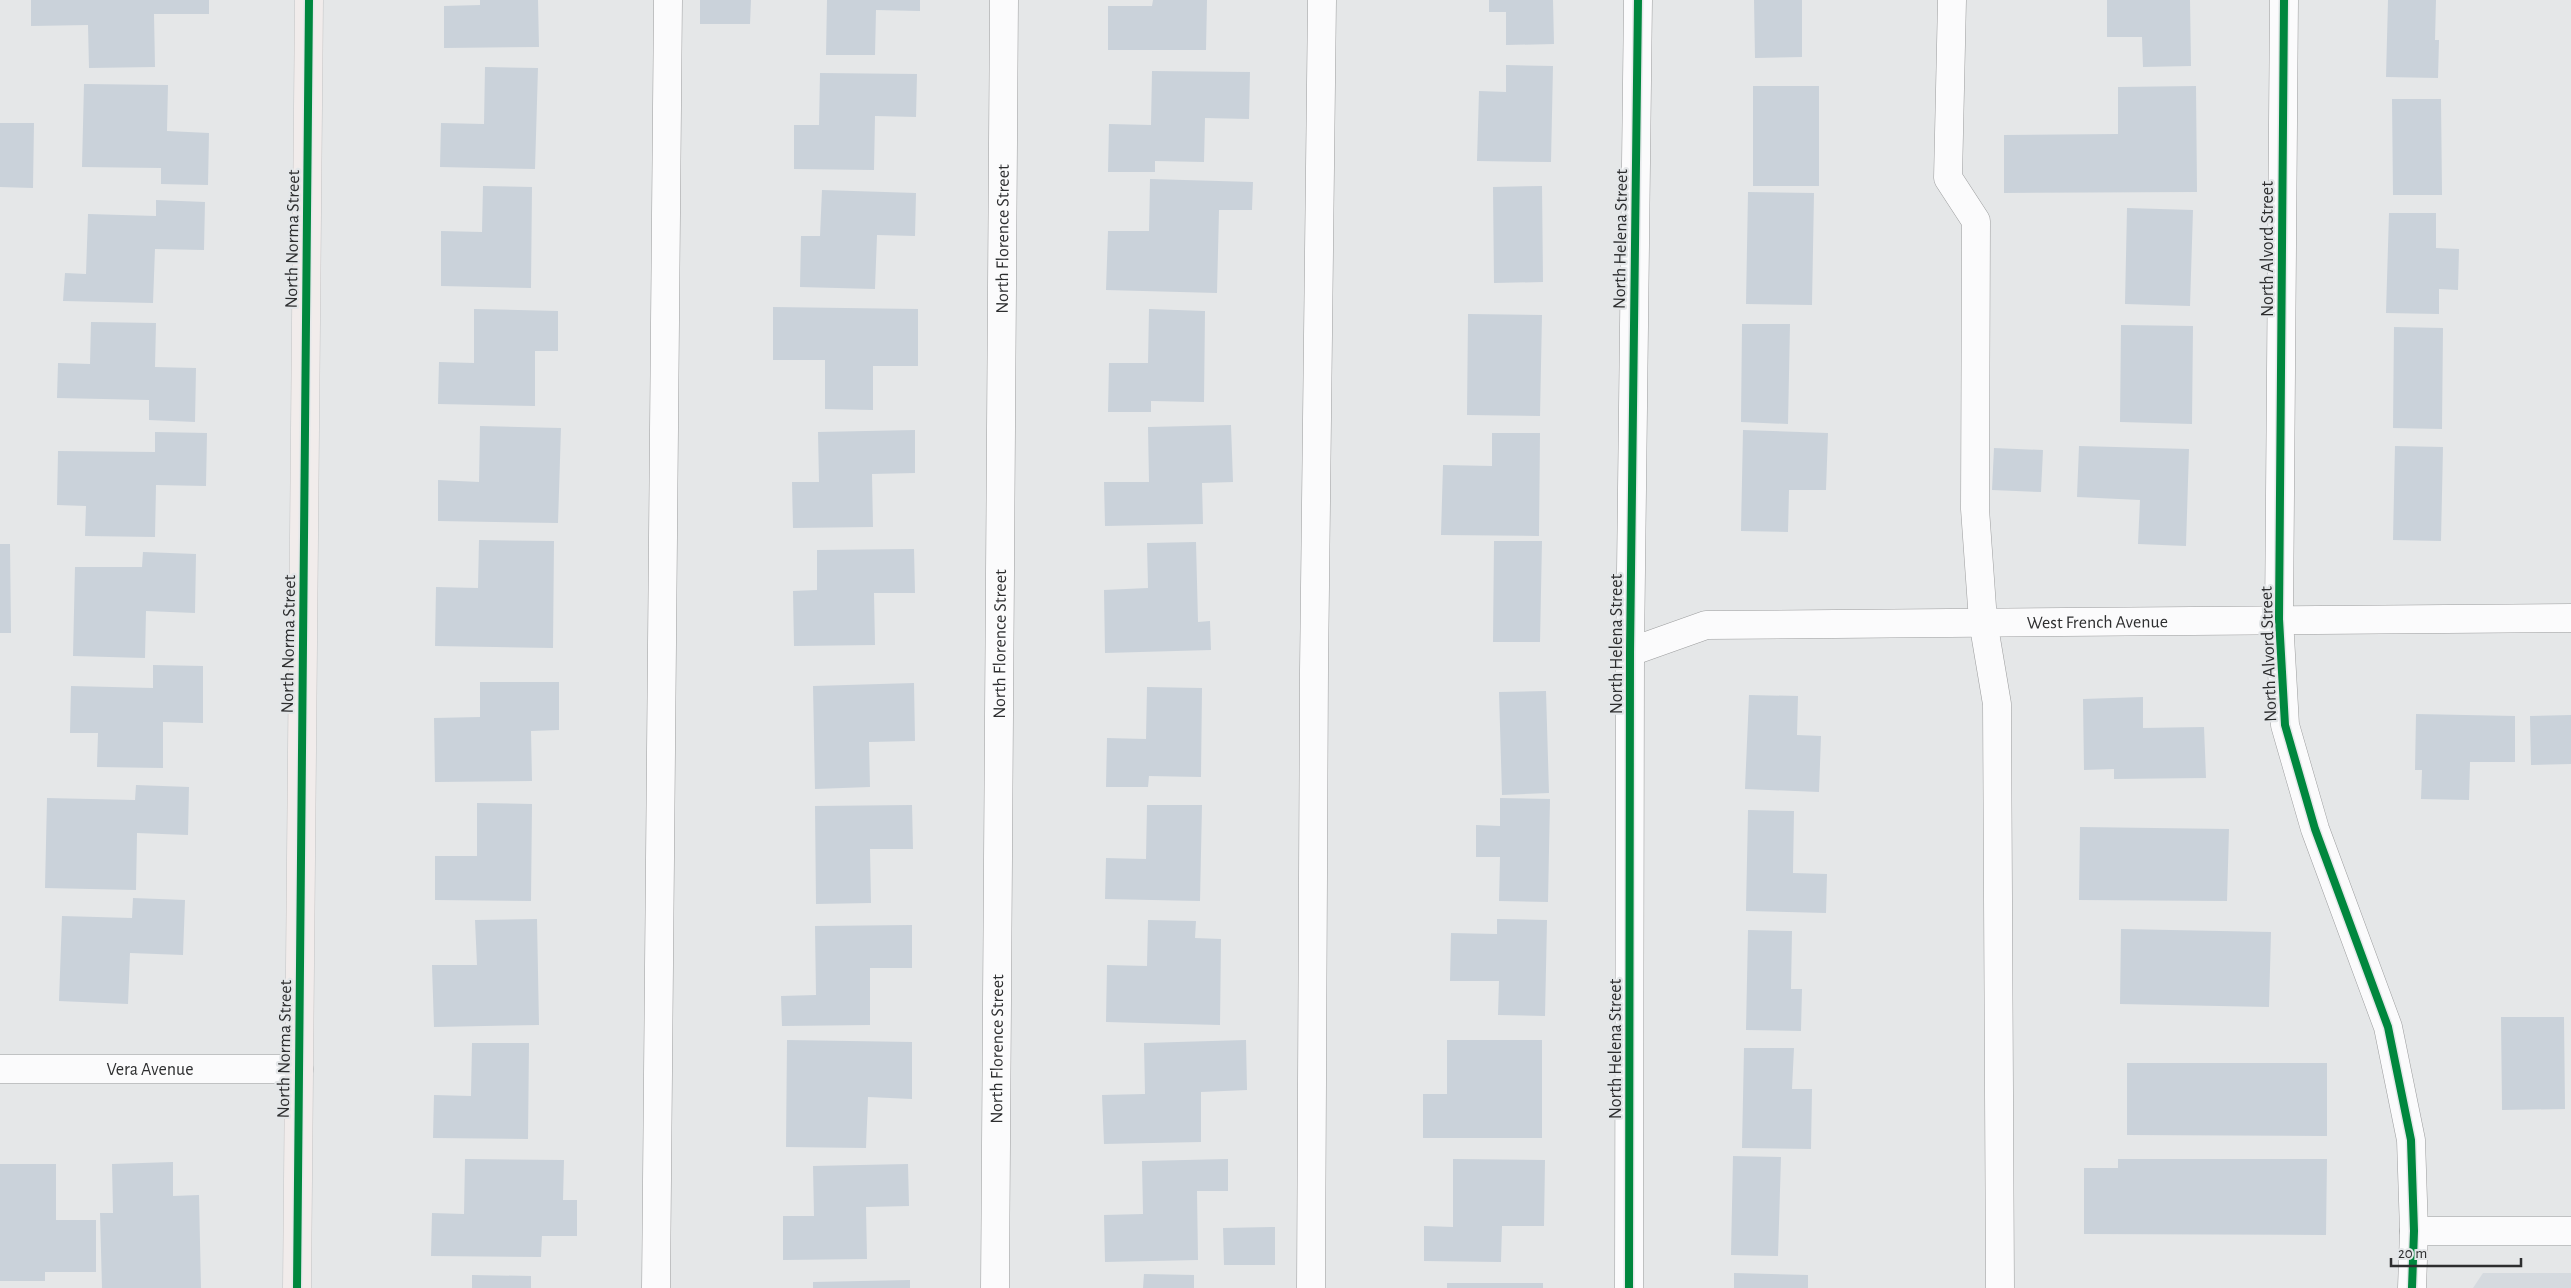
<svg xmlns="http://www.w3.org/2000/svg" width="2571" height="1288" font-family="'Alegreya Sans',sans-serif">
	<rect width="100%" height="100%" fill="#e5e7e8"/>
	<path fill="#d5dadf" d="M2483,1273H2571V1288H2473Z"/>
	<path fill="#cad2da" d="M31,0H209V14H154L155,67L89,68L88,25L31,26Z
		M480,0H538L539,47L444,48V6L480,5Z
		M700,0H751L750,24H700Z
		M827,0H920V11L876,10L875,55H826Z
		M1153,0H1207L1206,50H1108V6H1152Z
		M1489,0H1553L1554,44L1506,45V12H1489Z
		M1754,0H1802V57L1755,58Z
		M2107,0H2190L2191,66L2143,67L2142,37H2107Z
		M2388,0H2436L2435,40H2439L2438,78L2386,77Z
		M1506,65L1553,66L1551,162L1477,161L1479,91L1506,92Z
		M485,67L538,68L535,169L440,167L441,123L484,124Z
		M1152,71L1250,72L1249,119L1205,118L1204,162L1155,161V172H1108L1109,124L1151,125Z
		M820,73L917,74L916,117L875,116L874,170L794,169V125H819Z
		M84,84L168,85L167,131L209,133L208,185L161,184V168L82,167Z
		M1753,86H1819V186H1753Z
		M2196,86L2197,192L2004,193V135L2118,134V87Z
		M2392,99H2441L2442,195H2393Z
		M0,123H34L33,188L0,187Z
		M1150,179L1253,182L1252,210H1219L1217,293L1106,290L1108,231H1149Z
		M483,186L532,187L531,288L441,286V231L482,232Z
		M1542,186L1543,282L1494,283L1493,187Z
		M822,190L916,193L915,236L877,235L875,289L800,287L801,236H820Z
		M1748,192L1814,193L1812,305L1746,304Z
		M156,200L205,202L204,250L155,249L153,303L63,301L65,273L86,274L88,214L156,216Z
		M2127,208L2193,210L2190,306L2125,304Z
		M2389,213H2436V248L2459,249L2458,290L2439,289V314L2386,313Z
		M773,307L918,309V366H873V410L825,409V360H773Z
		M474,309L558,311V351H535V406L438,404L439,362L474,363Z
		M1149,309L1205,311L1204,402L1151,401V412H1108L1109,363H1148Z
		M1468,314L1542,315L1540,416L1467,415Z
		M91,322L156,323L155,367L196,368L195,422L149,420V400L57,398L58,363L90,364Z
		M1742,324H1790L1788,424L1741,422Z
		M2121,325L2193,326L2192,424L2120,422Z
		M2394,327L2443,328L2442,429L2393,428Z
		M1231,425L1233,482L1202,483L1203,524L1105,526L1104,482H1149L1148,427Z
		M480,426L561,428L558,523L438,521V480L479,482Z
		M915,430V473L872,474L873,527L793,528L792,482H819L818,432Z
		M1743,430L1828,433L1826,490H1789L1788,532L1741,531Z
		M155,432L207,433L206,486L156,485L155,537L85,536L86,506L57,505L58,451L155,452Z
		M1492,433H1540L1539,536L1441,535L1443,465L1492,466Z
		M2079,446L2189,449L2186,546L2138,544L2140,500L2077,497Z
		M2395,446L2443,447L2441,541L2393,540Z
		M1994,448L2043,450L2041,492L1992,490Z
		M479,540L554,541L553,648L435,646L436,587L478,588Z
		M1494,541H1542L1540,642H1493Z
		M1196,542L1198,622L1210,621L1211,650L1105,653L1104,590L1148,588L1147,543Z
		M0,544H10L11,633H0Z
		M914,549L915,593H874L875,645L794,646L793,591L817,590V550Z
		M143,552L196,554L195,613L146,611L145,658L73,656L75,567H142Z
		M153,665L203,666V723L163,722V768L97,767L98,733H70L71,686L153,688Z
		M480,682H559V730L531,731L532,781L435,782L434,718L480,717Z
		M914,683L915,741L869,742L870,787L815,789L813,686Z
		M1147,687L1202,688L1201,777L1149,776L1148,787H1106L1107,738L1146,739Z
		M1546,691L1549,793L1502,795L1499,692Z
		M1749,695L1798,696L1797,735L1821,736L1819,792L1745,789Z
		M2143,697V728L2204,727L2206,778L2114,779V769L2084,770L2083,699Z
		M2416,714L2515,716V762H2470L2469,800L2421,799L2422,770H2415Z
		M2571,715V764L2531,765L2530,716Z
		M136,785L189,787L188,835L137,833L136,890L45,888L47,798L135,800Z
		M1500,798L1550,799L1548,902L1499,901L1500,857H1476V825L1500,826Z
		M477,803L532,804L531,901L435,900V856H477Z
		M912,805L913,849H870L871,903L816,904L815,806Z
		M1147,805H1202L1200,901L1105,899L1106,858L1146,859Z
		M1748,810L1794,811L1793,873L1827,874L1826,913L1746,911Z
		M2080,827L2229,829L2227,901L2079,900Z
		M133,898L185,900L183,955L130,953L128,1004L59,1001L62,916L132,918Z
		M537,919L539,1025L434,1027L432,965H477L475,920Z
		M1497,919L1547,920L1545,1016L1498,1015L1499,981H1450L1451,933L1497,934Z
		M1148,920L1196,921L1195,938L1221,939L1220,1025L1106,1022L1107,965L1147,966Z
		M912,925V968H870V1025L782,1026L781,996L816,995L815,926Z
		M2121,929L2271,932L2269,1007L2120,1004Z
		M1748,930L1792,931L1791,989H1802L1801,1031L1746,1030Z
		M2501,1017H2564L2565,1109L2502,1110Z
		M787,1040L912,1042V1099L868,1097L866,1148L786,1147Z
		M1246,1040L1247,1090L1201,1092V1142L1104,1144L1102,1095L1145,1094L1144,1043Z
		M1447,1040H1542V1138H1423V1094H1447Z
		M472,1043H529L528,1139L433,1138L434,1095L471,1096Z
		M1744,1048H1794L1792,1089H1812L1811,1149L1742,1148Z
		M2127,1063H2327V1136L2127,1135Z
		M1733,1156L1781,1157L1778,1256L1731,1255Z
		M465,1159L564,1160L563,1200H577V1236H542L541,1257L431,1256L432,1213L464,1214Z
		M1228,1159V1191H1197L1198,1260L1105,1262L1104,1215L1143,1214L1142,1161Z
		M1453,1159L1545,1160L1544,1226H1502L1501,1262L1424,1261V1226L1453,1227Z
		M2118,1159H2327L2326,1235L2084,1234V1168H2118Z
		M173,1162V1196L199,1195L201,1288H102L100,1213H113L112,1164Z
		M0,1164H56V1220H96V1272H45V1281H0Z
		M908,1164L909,1206L866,1207L867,1259L783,1260V1216H814L813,1166Z
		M1275,1227V1265H1224L1223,1228Z
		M1734,1273L1808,1275V1288H1734Z
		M1144,1274L1194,1275V1288H1143Z
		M472,1275L531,1276V1288H472Z
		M910,1280V1288H813V1282Z
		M1447,1283H1543V1288H1447Z"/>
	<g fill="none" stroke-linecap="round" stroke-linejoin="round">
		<defs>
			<g id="minor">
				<path d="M1952,0L1948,178L1976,221L1975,509L1983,621L1997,704L2000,1288"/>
				<path d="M2284,0L2279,619L2285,725L2315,829L2388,1027L2411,1140L2414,1231L2412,1288"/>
				<path id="s1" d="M1630,652L1706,625L2571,618"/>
				<path id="s2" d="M0,1069H299"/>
				<path d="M2414,1231H2571"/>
				<path d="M656,1288L668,0"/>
				<path id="s3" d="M995,1288L1004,0"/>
				<path d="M1311,1288L1314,671L1322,0"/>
				<path d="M1629,1288L1630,652L1638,0"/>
			</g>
			<path id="major" d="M297,1288L309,0"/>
		</defs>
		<use href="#minor" stroke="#9c9d9e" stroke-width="29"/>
		<use href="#major" stroke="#c3c4c5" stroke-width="29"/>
		<use href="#minor" stroke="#fbfbfc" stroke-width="28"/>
		<use href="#major" stroke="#f1eceb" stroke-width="28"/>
		<defs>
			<path id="cycleway" d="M2284,0L2279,619L2285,725L2315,829L2388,1027L2411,1140L2414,1231L2412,1288
				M297,1288L309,0
				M1629,1288L1630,652L1638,0"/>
		</defs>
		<use href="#cycleway" stroke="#e4e7e9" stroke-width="11"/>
		<use href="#cycleway" stroke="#00873e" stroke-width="8"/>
	</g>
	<g text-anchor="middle" stroke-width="4.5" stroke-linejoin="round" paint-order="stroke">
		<g font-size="18" fill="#2d2e2f" stroke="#e4e7e9">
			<text transform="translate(292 239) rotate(-89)" y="6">North Norma Street</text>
			<text dy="6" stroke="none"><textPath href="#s3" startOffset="1049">North Florence Street</textPath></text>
			<text transform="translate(1620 239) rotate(-89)" y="6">North Helena Street</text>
			<text transform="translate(2267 249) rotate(-90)" y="6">North Alvord Street</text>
			<text dy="6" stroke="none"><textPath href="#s1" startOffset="472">West French Avenue</textPath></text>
			<text transform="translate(288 644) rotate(-89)" y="6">North Norma Street</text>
			<text dy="6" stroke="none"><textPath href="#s3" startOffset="644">North Florence Street</textPath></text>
			<text transform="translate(1616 644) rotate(-90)" y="6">North Helena Street</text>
			<text transform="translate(2268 654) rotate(-92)" y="6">North Alvord Street</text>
			<text transform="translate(284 1049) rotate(-89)" y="6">North Norma Street</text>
			<text dy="6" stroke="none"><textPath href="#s3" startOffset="239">North Florence Street</textPath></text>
			<text transform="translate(1615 1049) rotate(-90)" y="6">North Helena Street</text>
			<text dy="6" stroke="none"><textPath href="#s2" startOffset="150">Vera Avenue</textPath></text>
		</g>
	</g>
	<path d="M2391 1258v8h130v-8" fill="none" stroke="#2d2e2f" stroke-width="2.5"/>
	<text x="2398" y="1258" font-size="15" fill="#2d2e2f" stroke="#e4e7e9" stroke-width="4" paint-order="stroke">20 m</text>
</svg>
